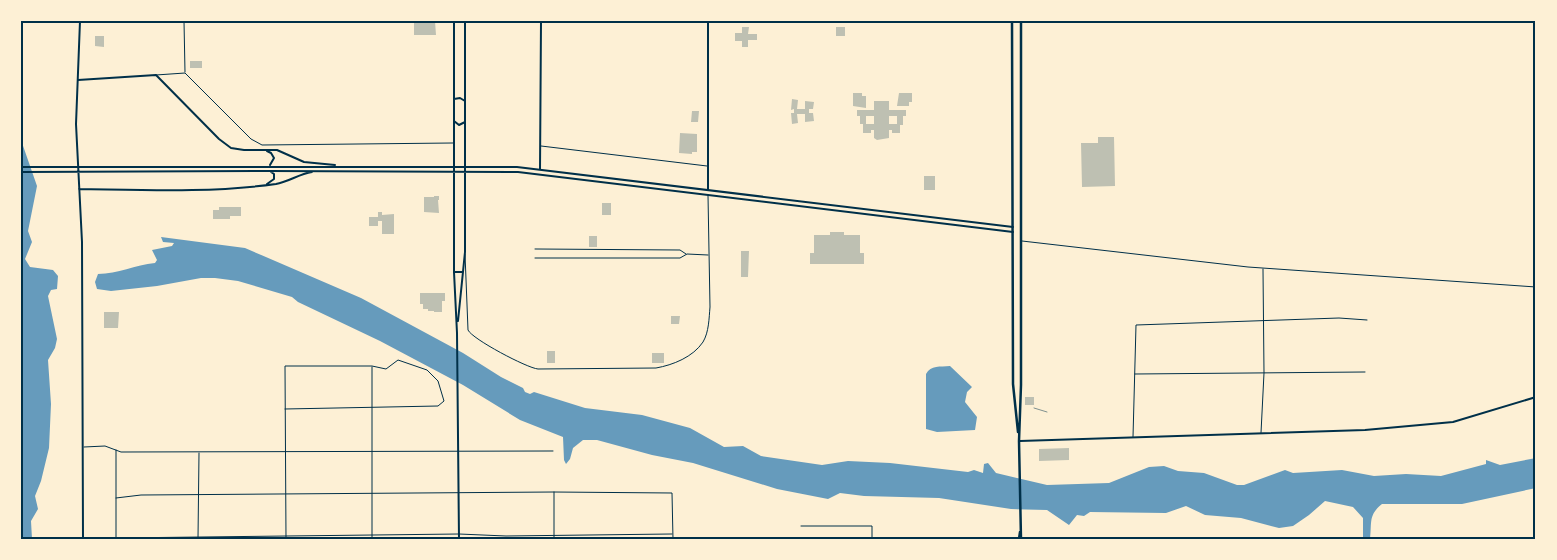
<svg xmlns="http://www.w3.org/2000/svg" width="1557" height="560" font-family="'Golos Text',sans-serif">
	<rect width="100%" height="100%" fill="#fdf0d5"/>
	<path fill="#669bbc" d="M21,140L37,186L28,231L32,242L25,259L30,267L53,270L58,276L57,289L51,290L48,296L57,339L55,348L48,360L51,404L49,448L41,481L35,496L38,509L31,521L32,539H21Z
		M161,237L245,248L361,298L463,353L501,377L523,388L525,392L530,394L534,392L585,408L642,415L690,428L724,447L743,446L761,456L822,465L848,461L890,463L968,472L974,470L983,473L984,464L988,463L996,473L1047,485L1109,483L1149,467L1164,466L1178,471L1204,473L1237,485H1244L1285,470L1293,473L1342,470L1374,476L1406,474L1441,476L1486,464V460L1500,465L1536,458V488L1462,504H1382C1368,515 1372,523 1370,539H1363V518L1353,507L1325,501L1309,515L1293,526L1279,528L1241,518L1205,515L1186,506L1166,513L1090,512L1084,516L1077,515L1069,525L1047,510L1011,509L939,498L864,496L840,493L828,499L777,489L693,463L652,455L597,440H583L573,448L570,459L566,464L564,460L563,437L520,420L463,385L380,341L298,302L292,297L238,281L215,278H201L157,286L111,291L97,289L95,282L98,274C118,274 135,265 155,263L157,260L152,250L172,246L174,243L163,242Z
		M950,366L972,387L967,392L965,402L977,417L975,430L937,432L926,429V374C931,365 940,367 950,366Z"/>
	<path fill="#bec0b2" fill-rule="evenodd" d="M414,21H435L436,35H414Z
		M742,27H749L748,34H757V40H748V47H742V41H735V33H742Z
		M836,27H845V36H836Z
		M95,36H104V47L95,46Z
		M190,61H202V68H190Z
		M853,93H862V96H866V108L853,106Z
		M899,93H912V102H909V106H897Z
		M792,99L798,100L797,109H805V101L814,102L813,109H809V113H813L814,121L805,122V114H797L798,123L792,124L791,113H794V109L791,110Z
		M874,101H889V110H906V116H903V125H900V133H892V130H889V138L877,140L874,138V130H871V133H863V124H860V116H857V110H874ZM866,116H874V124H866ZM889,116H897V124H889Z
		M692,111H699L698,122H691Z
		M680,133L697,134V152H692V154L679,153Z
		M1098,137H1114L1115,186L1082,187L1081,143H1098Z
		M924,176H935V190H924Z
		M434,196H439V200H438L439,213L424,212V197H434Z
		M602,203H611V215H602Z
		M219,207H241V216H230V219H213V210H219Z
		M378,212H382V215L394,214V234H382V221H378V226H369V217H378Z
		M830,232H844V235H860V253H864V264H810V253H814V235H830Z
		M589,236H597V247H589Z
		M741,251H749L748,277H741Z
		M420,293H445V301H442V312H434V311H428V309H423V304H420Z
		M104,312H119L118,328H104Z
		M671,316H680L679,324H671Z
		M547,351H555V363H547Z
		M652,353H664V363H652Z
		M1025,397H1034V405H1025Z
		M1069,448V460L1039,461V449Z"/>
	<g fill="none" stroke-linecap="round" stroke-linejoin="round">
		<path stroke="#003049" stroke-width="0.5" d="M1034,408L1047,412"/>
		<path stroke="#003049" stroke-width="1" d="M184,21L185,72
			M156,75L185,73L251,139L262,145L453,143
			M541,146L707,166
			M1022,241L1248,267L1536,287
			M535,249L680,250L686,254
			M465,254L468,330C472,339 527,368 538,369L656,368C673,365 693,357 703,342C709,332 709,318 710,307L708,195
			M535,258H680L687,254L708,255
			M1135,374L1365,372
			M285,409L438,406L444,401L438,381L427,370L398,360L386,369L372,366H285L286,539
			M1261,433L1264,373L1263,269
			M1133,437L1136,325L1339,318L1367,320
			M84,447L105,446L121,452L553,451
			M116,450V539
			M116,498L141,495L554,492L672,493L673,539
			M801,526H872V539
			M116,538L459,534L506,536L672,534
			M198,539L199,453
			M372,539V367
			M554,539V492"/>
		<path stroke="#003049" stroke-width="2" d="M540,169L541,21
			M708,190V21
			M1020,441L1365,430L1453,422L1536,397"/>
		<path stroke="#003049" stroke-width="2" d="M80,21L76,124L82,242L83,539
			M454,21V272L457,333L459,539
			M78,80L156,75L219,139L231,148L244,150H277L304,162L335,165
			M454,99L460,98L465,101
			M454,121L459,125L465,122
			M267,151L271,153L274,158L270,165
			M21,167H517L1013,227
			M21,172L269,171L518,172L1013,232
			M267,184L274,179V174L271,172
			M79,189C145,190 211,193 276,184C288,182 299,174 312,172
			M454,272H463
			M458,321L465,252V21"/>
		<path stroke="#003049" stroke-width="2.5" d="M1012,21L1013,384L1018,432
			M1021,21V385L1019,441L1021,539
			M1019,539L1020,532"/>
	</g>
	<rect width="1557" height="560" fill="none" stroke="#fdf0d5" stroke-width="45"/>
	<rect x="22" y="22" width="1512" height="516" fill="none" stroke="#003049" stroke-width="2"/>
</svg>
